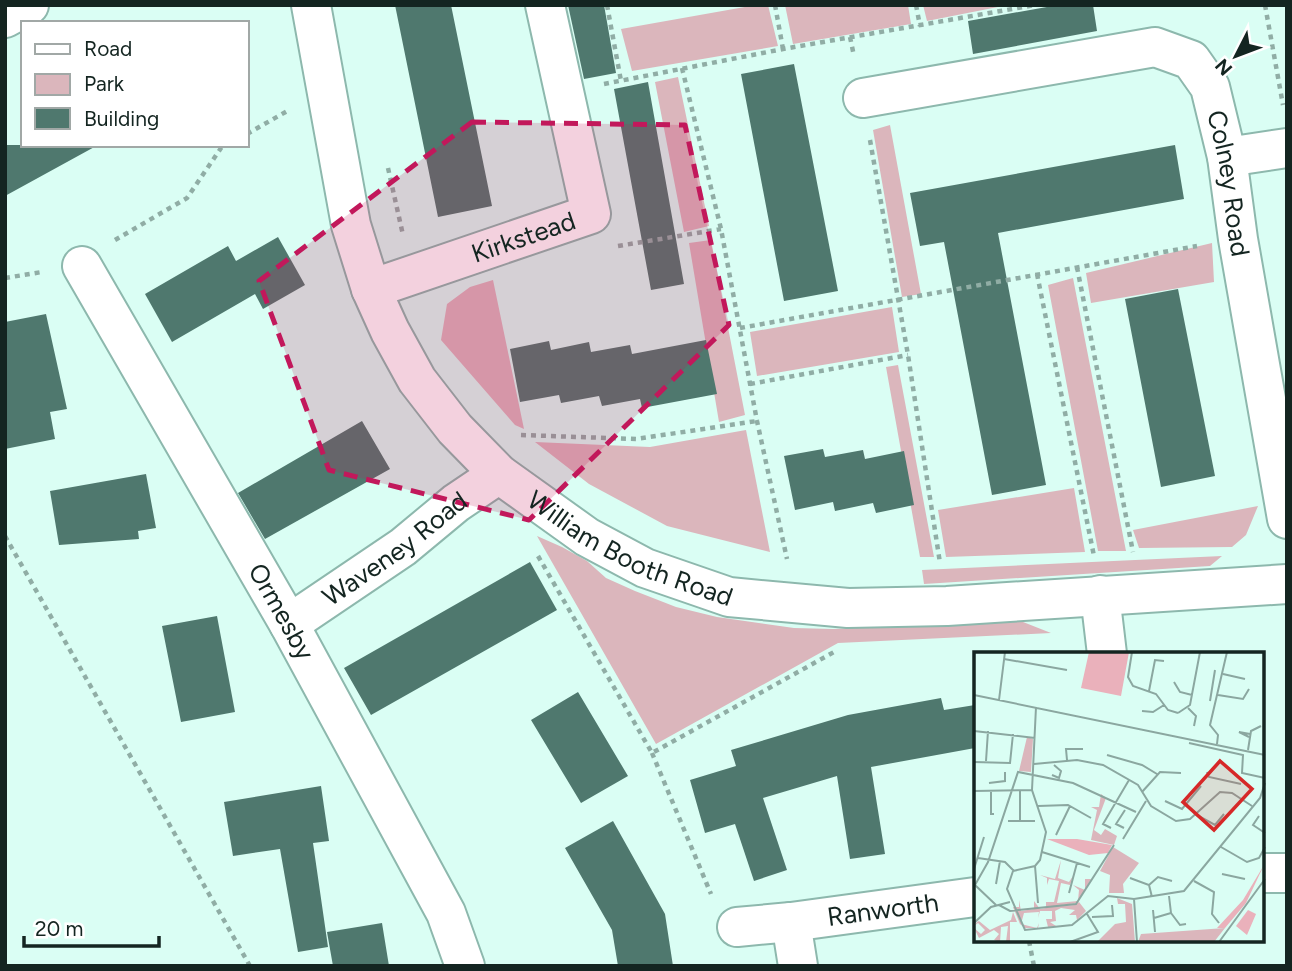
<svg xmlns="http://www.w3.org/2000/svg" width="1292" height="971" font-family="Figtree,sans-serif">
	<rect width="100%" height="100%" fill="#dafef4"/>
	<path fill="#dbb6bc" d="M756,5H768L778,46L632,71L621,29Z
		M785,5H908L911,24L793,44Z
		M923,5H1008L927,21Z
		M678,77L709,226L684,232L655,82Z
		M890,125L921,294L902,297L873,130Z
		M711,240L745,415L719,422L689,243Z
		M1212,243L1214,282L1091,303L1086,273Z
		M1073,278L1126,551H1098L1048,285Z
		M493,280L524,429L515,425L441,340L447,304L470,287Z
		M892,307L899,352L757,376L750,332Z
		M898,365L934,557H920L886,367Z
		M746,430L770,552L667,526L589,484L535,442L650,447Z
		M1074,488L1085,552L946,557L938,510Z
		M1258,506L1246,535L1232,547L1139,548L1133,530Z
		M537,536L562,547L587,561L606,578L635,591L676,607L717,617L794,628L833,629L1018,620L1051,633L838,643L656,744Z
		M1222,556L1210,566L924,584L922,570Z"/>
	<path fill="#4f786e" d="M395,5H451L492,206L438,217Z
		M568,5H604L616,73L584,79Z
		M1058,5H1093L1097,31L973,54L968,21Z
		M794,64L838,291L784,301L741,74Z
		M648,82L684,284L651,290L614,89Z
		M5,145H98L5,196Z
		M1175,145L1184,199L998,233L1046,485L992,495L944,242L920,246L910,193Z
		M278,237L305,285L263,309L255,294L172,342L145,294L228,246L236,261Z
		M1178,289L1215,476L1161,487L1125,299Z
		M46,314L67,409L50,412L55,439L5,449V322Z
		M706,340L717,394L642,408L640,399L602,406L599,396L561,403L559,395L520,402L510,349L549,341L551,350L589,342L591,352L630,345L632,354Z
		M362,421L390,469L265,539L238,493Z
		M823,449L825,457L863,450L865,459L904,451L914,505L876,513L873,503L835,511L833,502L795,510L784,456Z
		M146,474L156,528L138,531L139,539L59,545L50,491Z
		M530,562L557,610L371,715L344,668Z
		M217,616L235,712L181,722L162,626Z
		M578,692L628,776L581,803L531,720Z
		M941,698L944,710L975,705V748L871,767L885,854L850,859L837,776L763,798L787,870L754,881L735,824L705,833L690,780L736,766L731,750L848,715Z
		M321,786L329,841L313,843L328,947L298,952L280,849L233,856L224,802Z
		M613,821L665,914L673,966H618L612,930L565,848Z
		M382,923L389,966H333L327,932Z"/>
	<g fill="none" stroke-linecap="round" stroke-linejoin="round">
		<defs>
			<g id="street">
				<path id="s1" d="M311,5L351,225L371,289L390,331L417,380L455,429L499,474L587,537L645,568L729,597L848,608L947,606L1287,584"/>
				<path d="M5,18L29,5"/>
				<path id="s2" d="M863,98L1155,47L1191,60L1210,87L1227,157L1238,239L1287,519"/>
				<path d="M1227,157L1287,148"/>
				<path id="s3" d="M82,266L289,624L446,913L465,966"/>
				<path id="s4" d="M371,289L591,214L545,5"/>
				<path d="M1100,595L1107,654"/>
				<path id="s5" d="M289,624L403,547L456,503L499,474"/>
				<path d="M1262,873H1287"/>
				<path d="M791,922L798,966"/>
				<path id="s6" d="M737,927L791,922L975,897"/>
			</g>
		</defs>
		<use href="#street" stroke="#8db8ad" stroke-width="42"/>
		<path stroke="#90ada5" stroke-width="4.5" stroke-dasharray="5 5" stroke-linecap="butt" d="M607,5L621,81
			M775,5L783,49
			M916,5L920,26
			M1265,5L1283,105
			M850,37L854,56
			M682,68L721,229L757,421L787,559
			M604,84L783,49L1035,5
			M247,134L289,110
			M870,140L908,355L940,563
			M388,168L403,235
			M115,240L187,198L221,148L226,145
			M618,246L721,229
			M1077,267L1133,552
			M1037,274L1094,556
			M5,278L42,272
			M740,328L1197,246
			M750,384L908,355
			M521,435L636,439L757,421
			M5,536L250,966
			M538,556L652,753L834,652
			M652,753L711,894
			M1029,941L1034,966"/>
		<use href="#street" stroke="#fff" stroke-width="38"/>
	</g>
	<path fill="#c2185b" fill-opacity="0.2" stroke="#c2185b" stroke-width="5" stroke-dasharray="14 9" stroke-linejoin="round" d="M472,122L685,125L729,325L529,520L329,470L259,281Z"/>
	<g text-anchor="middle" stroke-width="5" stroke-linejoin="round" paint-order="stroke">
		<g font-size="26" fill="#142521" stroke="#fff">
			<text dy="9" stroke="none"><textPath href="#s2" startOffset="466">Colney Road</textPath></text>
			<text dy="9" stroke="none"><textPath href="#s4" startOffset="161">Kirkstead</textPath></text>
			<text dy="9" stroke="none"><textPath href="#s1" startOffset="670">William Booth Road</textPath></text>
			<text dy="9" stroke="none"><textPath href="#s5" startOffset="130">Waveney Road</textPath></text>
			<text dy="9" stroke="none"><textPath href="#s3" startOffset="399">Ormesby</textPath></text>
			<text dy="9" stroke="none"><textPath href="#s6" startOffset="147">Ranworth</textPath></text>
		</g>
	</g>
	<g transform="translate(974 652)">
		<rect width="290" height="290" fill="#dafef4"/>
		<path d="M53,85L59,87L57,120L45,119ZM127,142L132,146L120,178L127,183L131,177L143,184L140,193L117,188L123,158L117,155H125ZM139,195L165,211L149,232L150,241H135L136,223L126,219ZM87,208L84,226L95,230L99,224L96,233L87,231L83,251L104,249L105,238L99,233L111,238V227H117L103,251L73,255L101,253L105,250L112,259L103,268L102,263H95L101,258L87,256L81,259L82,269L76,270L82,274L74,275L72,267H78V259H66L64,266L65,260L50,261L47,272L63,276L65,271L64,276H51L46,272L39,255H45V248L47,259L60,257V249L66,257L72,256V250H80L85,229L75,227L73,233V226L66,223L81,227ZM143,246L158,252L161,290H107L124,289L141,272L152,270L151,252H144ZM39,260L43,270H36V290H32L34,274L27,275L26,290L20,288L25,282L20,278L5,286L7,290L0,276L7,282L11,278L4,271L0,274L3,270L5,269L16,278L37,268ZM251,276L240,290H164L167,282Z" fill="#dbb6bc"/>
		<path d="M115,0H155L147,44L107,36ZM73,187H103L138,193L134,201L115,203ZM290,213L272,251L251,276H243L269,248ZM274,258L282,262L273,283L262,274Z" fill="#eab1bb"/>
		<path fill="none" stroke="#8ba7a0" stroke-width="2" d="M158,0L154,25L159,34L182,42L194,58L204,61M30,7L93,18M249,22L271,27M200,30L206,40L218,43M175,39L181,8L190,9M0,43L291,103M244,43L269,47L275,37M25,48L31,0M236,49L241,18M62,55L58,138L72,180L66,208L61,214L39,219L33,237L51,278L98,273L134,244L160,247L210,239L286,146L291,131M214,56L222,64L220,74M168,59L179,60L190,53M204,61L216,53L226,0M0,79L61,86M275,85L265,80L276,82M215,91L269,103L268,121L291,126M243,92L244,83L236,73L253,0M274,98L277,79L287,74M133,103L168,113L183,122M93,108L92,97H109M12,109L14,79M0,110L36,111L39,82M60,112L103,108L129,113L164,133L177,154L202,169L216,167L246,140L258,141L278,154M233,120L235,125L267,132M78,123L85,126L87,119L80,113M15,131L31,129V120M0,139L58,138M17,139V162H20M168,140L186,120L207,121M191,149L208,157L227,134M64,154L94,153L117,166M221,162L241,173L250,162M285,164L279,173L291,181M34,169H61M46,169V139M137,176L129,172L155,128M150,176L142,172L151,158M82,183L96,154M149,187L172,149M247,195L273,210L285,206L291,195M68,200L116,215M4,206L31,210L40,219M61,214L64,251M0,217L10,185M248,222L271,227M156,226L175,233L178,245M220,229L240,240L238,262L245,271M22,232L26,209M175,233L184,225L198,229M95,241L103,211M160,247L163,290M22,253L1,233L14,210L44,120L99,131L162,160M25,253L36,259L102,252L140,193M179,258L181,280M197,261L206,273L212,272M118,265L139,264L138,253M180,266L197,261L195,244M0,271L17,255L36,250M96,290L124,280L113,262M245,290L291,227"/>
		<path fill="#d62828" fill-opacity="0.15" stroke="#d62828" stroke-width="3.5" d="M246,109L278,137L240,178L209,150Z"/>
		<rect width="290" height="290" fill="none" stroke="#142521" stroke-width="3.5"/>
	</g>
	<rect width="1292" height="971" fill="none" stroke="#142521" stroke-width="14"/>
	<rect x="21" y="21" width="228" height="126" fill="#ffffff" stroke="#a1a8a6" stroke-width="2"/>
	<rect x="35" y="44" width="35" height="10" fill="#ffffff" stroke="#a1a8a6" stroke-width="2"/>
	<text x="84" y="56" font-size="21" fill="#142521">Road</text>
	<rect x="35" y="74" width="35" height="21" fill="#dbb6bc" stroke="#a1a8a6" stroke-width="2"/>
	<text x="84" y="91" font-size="21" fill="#142521">Park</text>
	<rect x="35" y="108" width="35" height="21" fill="#4f786e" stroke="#a1a8a6" stroke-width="2"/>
	<text x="84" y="126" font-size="21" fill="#142521">Building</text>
	<g transform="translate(1236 56) rotate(228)" stroke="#ffffff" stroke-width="5" paint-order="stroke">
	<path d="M0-5L12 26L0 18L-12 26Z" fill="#142521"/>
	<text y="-10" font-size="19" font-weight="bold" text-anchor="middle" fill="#142521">N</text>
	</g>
	<path d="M24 936v10h135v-10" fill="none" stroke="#142521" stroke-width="3.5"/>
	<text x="35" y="936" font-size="21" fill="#142521" stroke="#ffffff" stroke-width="5" paint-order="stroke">20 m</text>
</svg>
